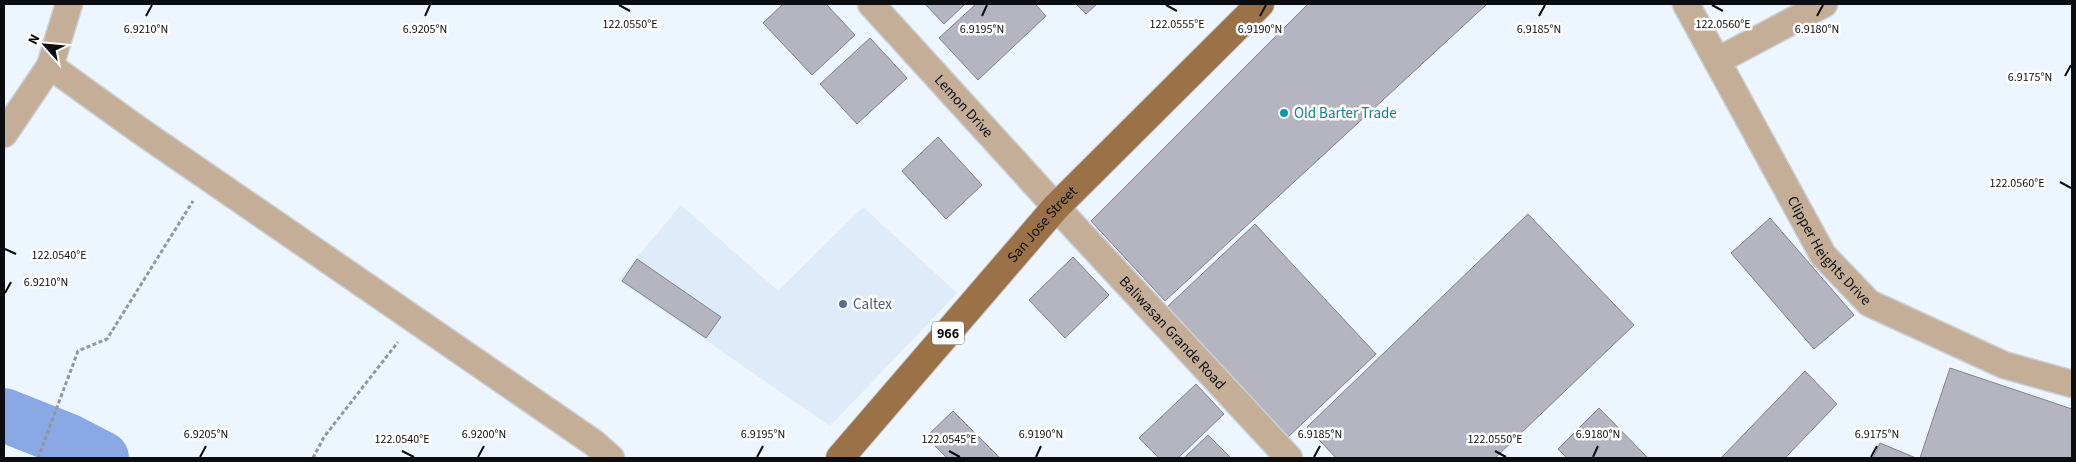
<svg xmlns="http://www.w3.org/2000/svg" width="2076" height="462" font-family="'Source Sans 3',sans-serif">
	<rect width="100%" height="100%" fill="#edf5fe"/>
	<path fill="#deebfa" d="M681,205L778,291L863,207L957,293L830,426L618,280Z"/>
	<g fill="none" stroke-linecap="round" stroke-linejoin="round">
		<path stroke="#8aa9e4" stroke-width="54" d="M4,415L67,440L102,458"/>
	</g>
	<path fill="#b4b5c0" stroke="#80818b" d="M783,4H826L855,35L812,75L763,23Z
		M925,4H965L944,24Z
		M976,4H1035L1046,16L978,80L939,38Z
		M1076,4H1097L1086,14Z
		M1308,4H1487L1165,301L1091,221Z
		M870,38L907,78L857,124L820,84Z
		M938,137L982,185L946,219L902,171Z
		M1528,214L1634,325L1495,458H1336L1307,427Z
		M1770,218L1854,315L1814,349L1731,253Z
		M1255,224L1376,354L1287,438L1166,308Z
		M1073,257L1109,295L1065,338L1029,300Z
		M637,259L721,317L706,338L622,281Z
		M1950,368L2072,409V458H1920Z
		M1805,371L1837,404L1785,458H1721Z
		M1196,384L1224,414L1178,458H1159L1139,438Z
		M1599,408L1648,458H1567L1558,449Z
		M953,411L1000,458H947L926,437Z
		M1208,435L1231,458H1184Z
		M1880,443L1916,458H1873Z"/>
	<g fill="none" stroke-linecap="round" stroke-linejoin="round">
		<defs>
			<g id="street">
				<path id="s1" d="M871,4L1056,207L1289,458"/>
				<path id="s2" d="M1686,4L1823,255L1869,303L2004,365L2072,384"/>
				<path d="M1717,61L1824,4"/>
				<path d="M50,66L139,130L594,443L611,458"/>
				<path d="M4,134L50,66L69,4"/>
			</g>
			<g id="primary">
				<path id="s3" d="M840,458L1056,207L1260,4"/>
			</g>
		</defs>
		<use href="#street" stroke="#c9d0d8" stroke-width="29"/>
		<use href="#primary" stroke="#c9d0d8" stroke-width="30"/>
		<path stroke="#92979e" stroke-width="3" stroke-dasharray="4 2.5" stroke-linecap="butt" d="M38,458L78,351L107,339L193,201
			M313,458L324,437L398,342"/>
		<use href="#street" stroke="#c5ae97" stroke-width="26"/>
		<use href="#primary" stroke="#9b7248" stroke-width="28"/>
	</g>
	<path fill="none" stroke="#0b0d10" stroke-width="2" d="M619,5L630,11M1166,5L1177,11M1712,5L1723,11M146,16L152,5M425,16L430,5M982,16L987,5M1260,16L1266,5M1539,16L1545,5M1817,16L1823,5M2065,76L2071,65M2060,182L2071,188M5,249L16,254M5,293L11,282M402,451L414,457M949,451L960,457M1495,451L1506,457M200,457L206,446M478,457L484,446M757,457L763,446M1036,457L1041,446M1314,457L1320,446M1593,457L1598,446M1871,457L1877,446"/>
	<circle fill="#0f9aa8" stroke="#fff" stroke-width="2" cx="1284" cy="113" r="5"/>
	<circle fill="#5c6f8a" stroke="#fff" stroke-width="2" cx="843" cy="304" r="5"/>
	<g text-anchor="middle" stroke-width="5" stroke-linejoin="round" paint-order="stroke">
		<rect fill="#fff" stroke="#545658" stroke-width="1" x="932" y="321.5" width="32" height="23" rx="4"/>
		<g font-size="14" font-weight="bold" fill="#0b0d10">
			<text x="948" y="338">966</text>
		</g>
		<g font-size="15" fill="#0b0d10" stroke="#fff">
			<text dy="5" stroke="none"><textPath href="#s1" startOffset="138">Lemon Drive</textPath></text>
			<text dy="5" stroke="none"><textPath href="#s3" startOffset="309">San Jose Street</textPath></text>
			<text dy="5" stroke="none"><textPath href="#s2" startOffset="286">Clipper Heights Drive</textPath></text>
			<text dy="5" stroke="none"><textPath href="#s1" startOffset="446">Baliwasan Grande Road</textPath></text>
		</g>
		<g font-size="15" fill="#0d838f" stroke="#fff" text-anchor="start">
			<text x="1294" y="118">Old Barter Trade</text>
		</g>
		<g font-size="15" fill="#4e5e75" stroke="#fff" text-anchor="start">
			<text x="853" y="309">Caltex</text>
		</g>
	</g>
	<g font-size="12" text-anchor="middle" fill="#0b0d10" stroke="#fff" stroke-width="5" stroke-linejoin="round" paint-order="stroke">
		<text x="630" y="28">122.0550°E</text>
		<text x="1177" y="28">122.0555°E</text>
		<text x="1723" y="28">122.0560°E</text>
		<text x="146" y="33">6.9210°N</text>
		<text x="425" y="33">6.9205°N</text>
		<text x="982" y="33">6.9195°N</text>
		<text x="1260" y="33">6.9190°N</text>
		<text x="1539" y="33">6.9185°N</text>
		<text x="1817" y="33">6.9180°N</text>
		<text x="2030" y="81">6.9175°N</text>
		<text x="2017" y="187">122.0560°E</text>
		<text x="59" y="259">122.0540°E</text>
		<text x="46" y="286">6.9210°N</text>
		<text x="206" y="438">6.9205°N</text>
		<text x="484" y="438">6.9200°N</text>
		<text x="763" y="438">6.9195°N</text>
		<text x="1041" y="438">6.9190°N</text>
		<text x="1320" y="438">6.9185°N</text>
		<text x="1598" y="438">6.9180°N</text>
		<text x="1877" y="438">6.9175°N</text>
		<text x="402" y="443">122.0540°E</text>
		<text x="949" y="443">122.0545°E</text>
		<text x="1495" y="443">122.0550°E</text>
	</g>
	<rect width="2076" height="462" fill="none" stroke="#0b0d10" stroke-width="10"/>
	<g transform="translate(45 45) rotate(297)" stroke="#ffffff" stroke-width="4" paint-order="stroke">
	<path d="M0-4L9 19L0 12L-9 19Z" fill="#0b0d10"/>
	<text y="-8" font-size="14" font-weight="bold" text-anchor="middle" fill="#0b0d10">N</text>
	</g>
</svg>
